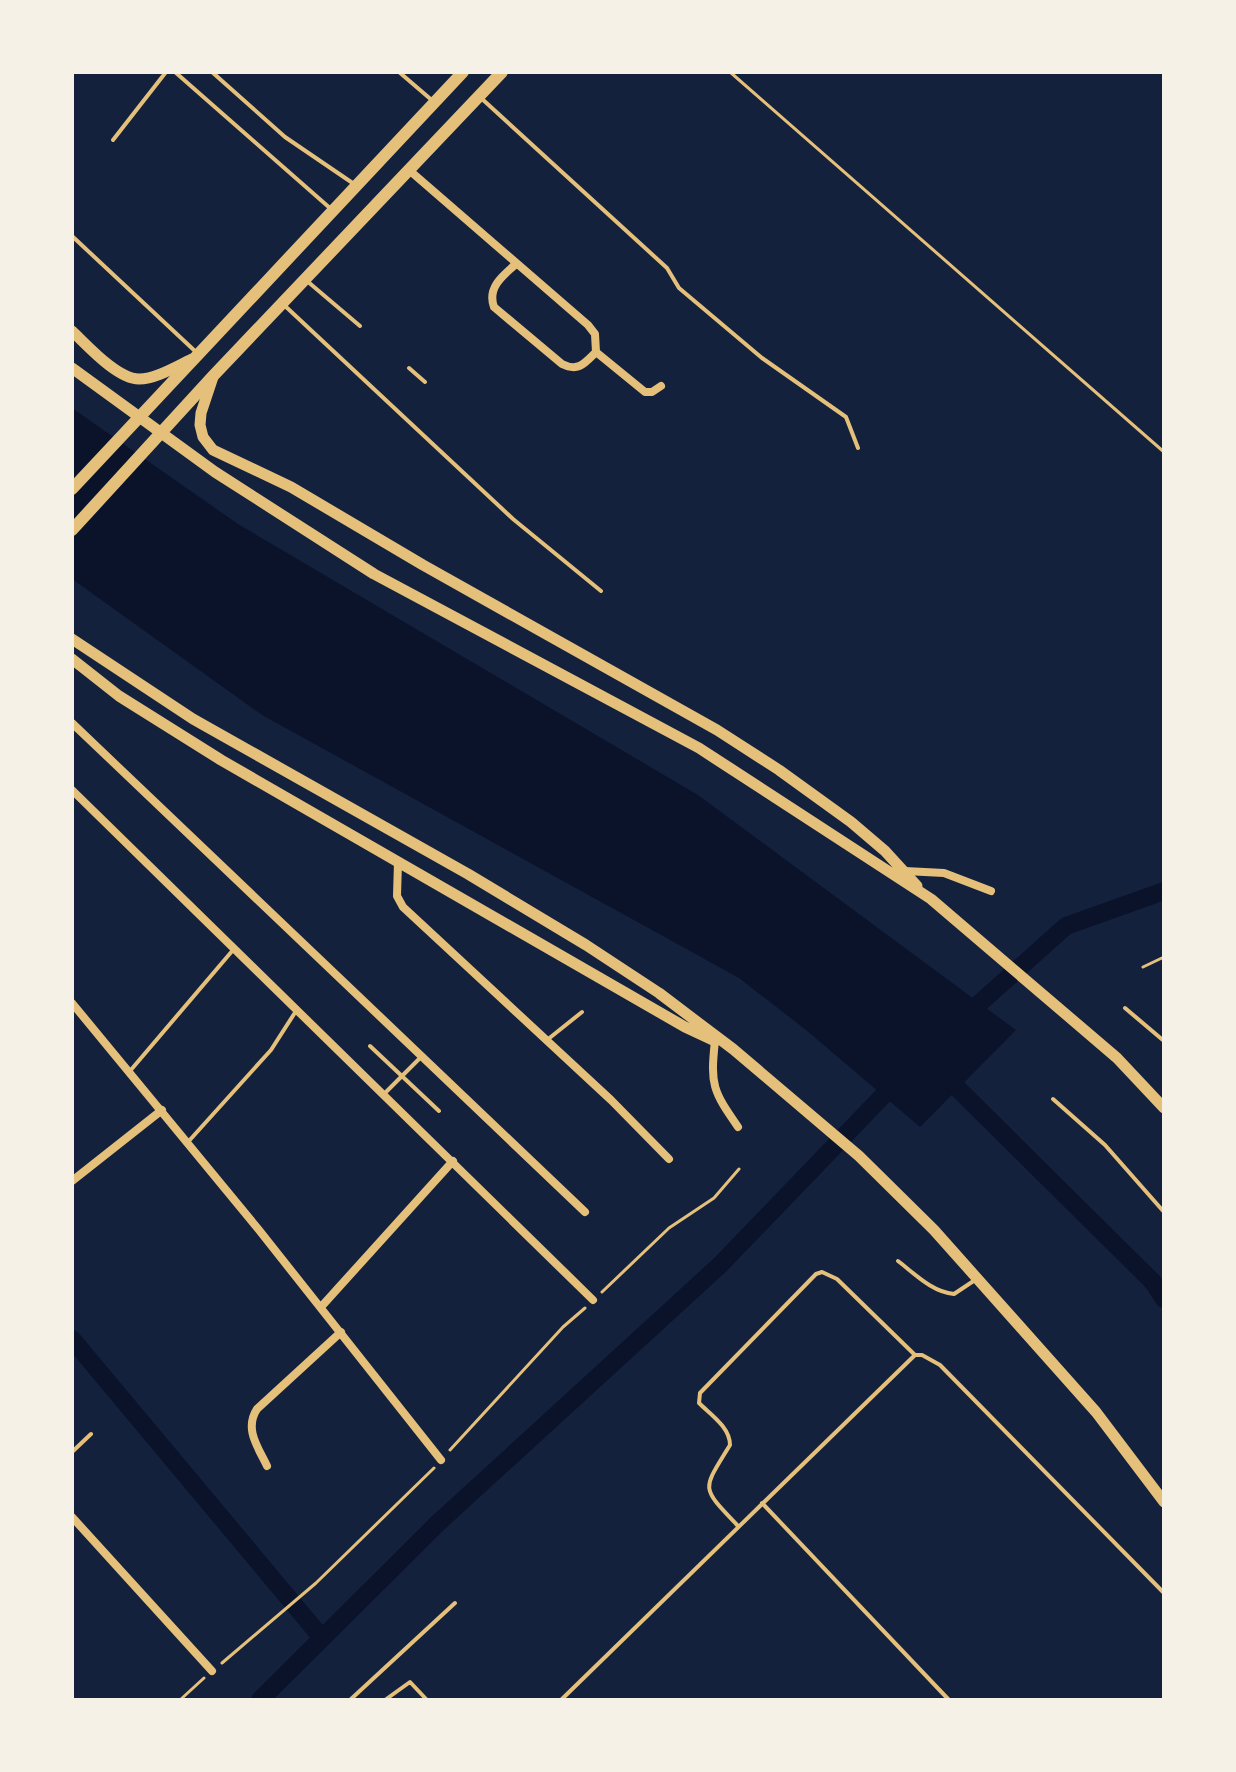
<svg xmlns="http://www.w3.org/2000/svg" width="1236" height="1772" font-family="'Libre Baskerville',serif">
	<rect width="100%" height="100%" fill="#14213d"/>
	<path fill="#0b132b" d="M72,408L238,524L698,795L1016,1030L920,1127L806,1030L739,978L262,715L72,579Z"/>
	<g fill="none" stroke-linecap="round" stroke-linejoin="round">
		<path stroke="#0b132b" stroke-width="18" d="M962,1019L1066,926L1164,891
			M942,1073L1153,1282L1164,1299
			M72,1339L322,1638
			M260,1700L438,1523L721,1264L900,1078"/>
		<path stroke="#e5c07b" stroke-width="3" d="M730,72L1164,452
			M1143,967L1164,957
			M602,1292L669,1228L714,1198L739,1169
			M450,1450L563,1327L585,1308
			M222,1663L316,1583L434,1468
			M180,1700L204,1678"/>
		<path stroke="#e5c07b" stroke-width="4" d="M175,72L331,209
			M212,72L285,137L354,184
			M399,72L434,102
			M481,98L667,268L679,288L762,358L846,417L858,448
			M113,140L166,72
			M72,236L196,352
			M307,281L360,326
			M284,305L513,519L601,591
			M409,368L425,382
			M1125,1008L1164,1041
			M547,1040L582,1012
			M370,1046L439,1111
			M130,1071L233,950
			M384,1094L421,1057
			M1053,1099L1105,1145L1164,1212
			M188,1142L271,1050L296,1011
			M898,1261C915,1274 932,1292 954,1294L975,1280
			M72,1452L91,1434
			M762,1503L949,1700
			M738,1526C700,1486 702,1491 730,1445C730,1427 710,1414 699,1403L700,1393L816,1274L822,1272L837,1279L915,1355H922L940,1365L1164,1593
			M350,1700L455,1603
			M385,1700L410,1682L427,1700
			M561,1700L915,1355"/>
		<path stroke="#e5c07b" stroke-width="8" d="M409,170L588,325L595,334L596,352C584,364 578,372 562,364L494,307C487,288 502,276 516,264
			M596,352L645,392H652L661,386
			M72,723L585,1212
			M72,790L593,1300
			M398,862L397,896L403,907L611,1100L669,1159
			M905,871L944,873L991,891
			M72,1003L259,1230L441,1460
			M715,1041C710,1085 713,1091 738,1127
			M72,1181L162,1110
			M321,1307L453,1161
			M267,1466C258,1447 244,1429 257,1409L341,1332
			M72,1517L212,1671"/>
		<path stroke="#e5c07b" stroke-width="11" d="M72,331C87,345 117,379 139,379C156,379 177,366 192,359
			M72,368L215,472L374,574L699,748L931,899L1117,1058L1164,1108
			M213,377L201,413L200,425L203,437L213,450L291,487L423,565L717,730L779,770L851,822L885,851L917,886
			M72,639L193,719L468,874L586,945L659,993L733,1049L859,1156L934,1230L1096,1412L1164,1502
			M72,659L119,696L221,760L685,1027L715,1041"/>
		<path stroke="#e5c07b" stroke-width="12" d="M72,489L463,72
			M72,530L213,376L502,72"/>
	</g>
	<rect width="1236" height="1772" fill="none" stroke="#f6f1e7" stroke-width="148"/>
</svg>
